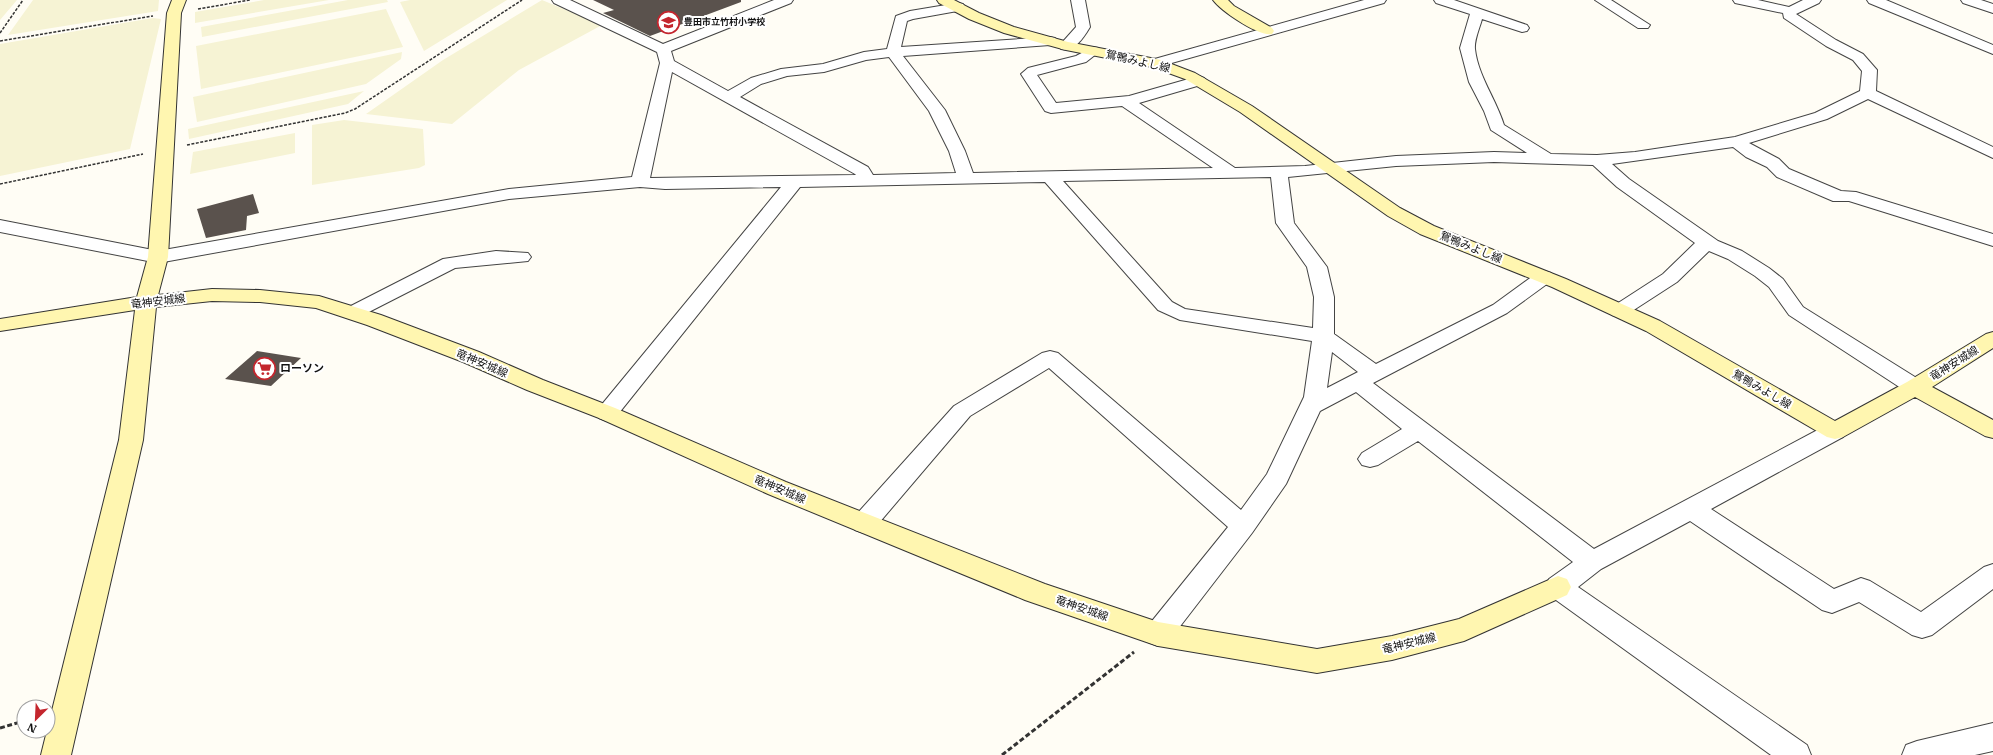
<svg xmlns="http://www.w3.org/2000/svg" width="1993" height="755" font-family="'IBM Plex Serif','Noto Sans JP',serif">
	<rect width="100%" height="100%" fill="#fffdf5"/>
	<path fill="#f6f3d4" d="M0,0H17L0,20Z
		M33,0H159L158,11L8,35Z
		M264,0H329L195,23V12Z
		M348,0H387L388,2L202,37L201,27Z
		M410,0H507L424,51L400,2Z
		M542,0L602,25L519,70L452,124L366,114L443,60Z
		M386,9L403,47L201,89L196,46Z
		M153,18L161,19L130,149L0,176V44Z
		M402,52L401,59L366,84L197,122L193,97Z
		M364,91L348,104L189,139L188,129Z
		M344,120L423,129L425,165L419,168L312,185V125Z
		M295,133V153L190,174L193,152Z"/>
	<path fill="#5a524d" d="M593,0H741V2L650,36L603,13L614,10Z
		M253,194L259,213L247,216L246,230L206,238L197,209Z
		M257,351L301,358L271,386L225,379Z"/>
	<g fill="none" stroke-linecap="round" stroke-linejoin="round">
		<defs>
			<path id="street" d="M552,0H570L663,44L774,0H793L791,3L671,51L674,61L728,91L751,78L781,69L823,64L864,52L887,49L896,16L910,11L958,3L963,4L965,7L963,10L913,19L907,21L901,47L1050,37L1055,38L1057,41L1055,44L1050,45L903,56L945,110L965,151L973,173L1213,168L1122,106L1051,113L1045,111L1021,74L1028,68L1076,56L1093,47L1098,48L1100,51L1086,62L1037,75L1056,103L1129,96L1199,76L1204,78L1207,81L1204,84L1139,103L1235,168L1305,166L1396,156L1494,152L1527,153L1491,130L1484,111L1469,82L1460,48L1470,14L1436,3L1434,0H1454L1527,25L1529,28L1527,31L1522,32L1482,19C1480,27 1474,40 1475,49C1478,76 1496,99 1504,125L1551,154L1597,155L1635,152L1735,137L1815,113L1860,91L1862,71L1853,60L1826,46L1784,18L1783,13L1735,3L1733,0H1758L1789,7L1803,0H1821L1819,3L1796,14L1836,40L1863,54L1877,70L1876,91L1993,147V158L1868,99L1827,119L1749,143L1779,159L1789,169L1841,191L1856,192L1993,234V246L1849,201H1833L1777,177L1767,167L1746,157L1733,147L1612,164L1629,179L1718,241L1742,251L1769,268L1783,279L1803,307L1923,382L1926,387L1923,392L1915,394L1907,392L1789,315L1769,287L1755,276L1728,259L1709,251L1677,282L1626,315L1619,317L1612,315L1609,311L1612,307L1663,274L1695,243L1617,187L1593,165L1494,162L1396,166L1288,177L1294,223L1327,267L1334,297V334L1376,364L1493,305L1537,273L1544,271L1551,273L1554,277L1551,281L1507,313L1373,383L1594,549L1827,425L1835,423L1843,425L1847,431L1843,437L1711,509L1834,589L1861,578L1870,581L1921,612L1984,567L1993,564V589L1932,635L1922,638L1912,635L1859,602L1832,613L1822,610L1690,521L1601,569L1578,587L1807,745L1811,755H1771L1549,595L1545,587L1549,579L1573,562L1418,441L1378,465L1370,467L1362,465L1358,459L1362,453L1402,429L1356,392L1320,411L1286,484L1252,533L1168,642L1158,646L1148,642L1144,634L1148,626L1228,527L1049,368L970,416L873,530L864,533L855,530L851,523L855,516L954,406L1042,353L1050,351L1058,353L1241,510L1267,474L1304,397L1312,341L1180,320L1158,310L1045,182L800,187L615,418L607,421L599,418L596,413L599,408L781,187L665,189L640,187L509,199L158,263L0,232V220L158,251L509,189L632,177L660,63L657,52L554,3ZM889,57L929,111L949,151L956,173L873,175L868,167L740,97L761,84L787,76L824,72L866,60ZM672,72L855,174L856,175L650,178ZM1271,177L1276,223L1307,267L1314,297L1313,328L1185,309L1172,302L1063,181ZM1332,352L1358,372L1327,388Z
				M1071,0H1085L1090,27C1084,37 1075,52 1061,49L1059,46L1076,27Z
				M1364,0H1386L1384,3L1161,66H1151L1149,63L1151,60Z
				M1595,0H1611L1650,25L1648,28H1638Z
				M1867,0H1886L1993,45V54L1869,3Z
				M1961,0H1981L1993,4V13L1963,3Z
				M496,251L528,253L531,257L528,261L455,268L359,317L352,319L345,317L342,313L345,309L443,259Z
				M1993,723V751L1975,755H1902L1906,745L1917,741Z"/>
			<path id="secondary" d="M172,0H186L181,13L168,257L158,295L212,289L260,290L319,296L381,315L479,352L543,380L615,408L786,482L1045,584L1158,622L1317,649L1392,636L1459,619L1558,576L1567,579L1571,587L1567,595L1464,641L1392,660L1317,673L1158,646L1025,600L768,494L599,418L527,390L463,362L367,325L316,308L260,302L212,301L156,307L143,440L71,755H41L119,440L135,310L0,331V319L137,297L148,257L167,13Z
				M937,0H954L979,13L1014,27L1068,42L1161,60L1195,73L1252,106L1400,208L1434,226L1566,279L1660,321L1835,421L1907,382L1986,334L1993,332V348L1932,387L1993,420V438L1985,436L1915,397L1843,437L1835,439L1827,437L1646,331L1552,287L1420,234L1388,216L1240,112L1185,79L1152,67L1066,50L1004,33L969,19L939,3Z
				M1213,0H1228L1234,6L1272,28L1274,31L1272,34C1259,37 1221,11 1213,0Z"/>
		</defs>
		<use href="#street" stroke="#444" stroke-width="2"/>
		<use href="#secondary" stroke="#333" stroke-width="2"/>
		<path stroke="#333" stroke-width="1.5" stroke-dasharray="3 1.5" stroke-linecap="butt" d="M198,9L250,0
			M0,33L23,0
			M0,41L153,16
			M187,145L345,113L355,109L522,0
			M0,184L143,154"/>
		<path stroke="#333" stroke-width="3" stroke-dasharray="5 2.5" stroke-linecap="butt" d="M0,728L24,721
			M1002,755L1134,652"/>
		<use href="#street" fill="#fff" fill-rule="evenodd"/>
		<use href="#secondary" fill="#fff6b0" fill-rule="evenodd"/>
	</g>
	<defs>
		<symbol id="school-ring" viewBox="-11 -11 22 22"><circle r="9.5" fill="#fff" stroke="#c4262e" stroke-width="1.5"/><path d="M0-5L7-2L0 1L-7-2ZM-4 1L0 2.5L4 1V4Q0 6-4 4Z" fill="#c4262e"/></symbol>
		<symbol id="supermarket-ring" viewBox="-11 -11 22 22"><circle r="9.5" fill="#fff" stroke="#c4262e" stroke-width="1.5"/><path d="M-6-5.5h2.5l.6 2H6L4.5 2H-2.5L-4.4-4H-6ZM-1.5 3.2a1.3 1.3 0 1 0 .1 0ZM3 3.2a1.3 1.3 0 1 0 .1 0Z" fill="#c4262e"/></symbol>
	</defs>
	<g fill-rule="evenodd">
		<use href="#school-ring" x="656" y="10" width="25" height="25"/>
		<use href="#supermarket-ring" x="252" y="356" width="25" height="25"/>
	</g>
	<g text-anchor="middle" stroke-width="4" stroke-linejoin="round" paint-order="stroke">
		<g font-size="9" font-weight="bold" fill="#111" stroke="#fff" text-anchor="start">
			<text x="684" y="25">豊田市立竹村小学校</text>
		</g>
		<g font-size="11" fill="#111" stroke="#fff">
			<text transform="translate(1138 61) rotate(13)" y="4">鴛鴨みよし線</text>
			<text transform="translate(1471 247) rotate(22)" y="4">鴛鴨みよし線</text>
			<text transform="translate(158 301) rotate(-7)" y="4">竜神安城線</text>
			<text transform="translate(482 363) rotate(23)" y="4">竜神安城線</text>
			<text transform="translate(1954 363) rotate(-32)" y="4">竜神安城線</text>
			<text transform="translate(1762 389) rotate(30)" y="4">鴛鴨みよし線</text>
			<text transform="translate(780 489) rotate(23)" y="4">竜神安城線</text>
			<text transform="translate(1082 608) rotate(19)" y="4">竜神安城線</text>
			<text transform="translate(1409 643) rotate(-14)" y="4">竜神安城線</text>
		</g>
		<g font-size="11" font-weight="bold" fill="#111" stroke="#fff" text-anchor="start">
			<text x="280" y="372">ローソン</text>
		</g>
	</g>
	<g transform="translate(36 719) rotate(204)"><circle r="19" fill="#ffffff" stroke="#a0a0a0"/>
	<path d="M0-3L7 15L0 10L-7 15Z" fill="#c4262e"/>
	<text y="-6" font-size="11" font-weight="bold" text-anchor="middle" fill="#111111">N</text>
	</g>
</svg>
